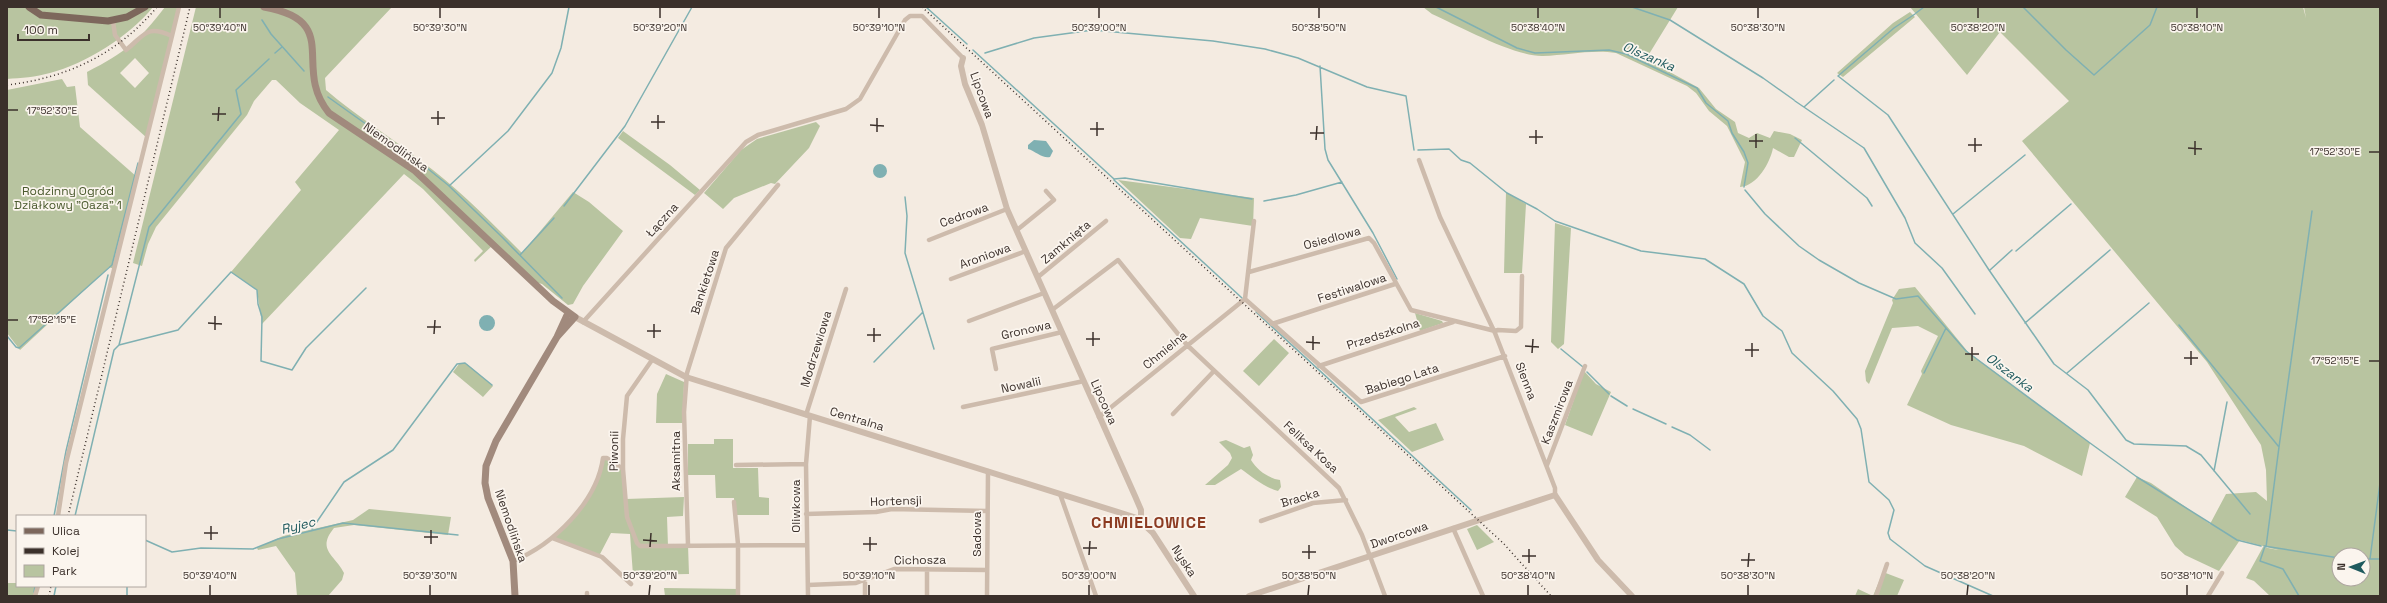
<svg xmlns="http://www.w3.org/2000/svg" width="2387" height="603" font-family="'Space Grotesk',sans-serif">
	<rect width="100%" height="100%" fill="#f4ebe1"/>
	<path fill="#b8c4a0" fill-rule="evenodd" d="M7,7H153C130,36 85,64 50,73C36,77 21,78 7,79Z
		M165,7H180L147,138L88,85L87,72C126,52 138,42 165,7ZM135,58L149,73L135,88L120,73Z
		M196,7H392L325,78L326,90C356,116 390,136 421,161C458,188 490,221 522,253L573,192L589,202L623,231L583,286L573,304L568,305L542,284L531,281L493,245L475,262L474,260L483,251L423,189L404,174L262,324L257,290L231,272L301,190L295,182L339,130L300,103L276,80H272L254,101L247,115L156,227L148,244L142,266L133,263Z
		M1423,7H1678L1646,59L1699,88L1716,109L1735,122L1738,133L1749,138L1757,133L1770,138L1774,131L1790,134L1802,140L1794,157H1789L1773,148C1770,163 1757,186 1740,187L1745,162L1727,126L1709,111L1696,93L1687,86L1616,53C1593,49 1567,55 1543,56C1515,57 1459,26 1432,14Z
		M1910,7H2303L2306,18L2304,7H2380V596H2270L2254,581L2246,578L2263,547L2278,550L2240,540L2219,571L2185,555L2175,546L2157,517L2125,497L2137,477L2151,483L2210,524L2226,494L2256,492L2267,501L2266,470L2261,445L2207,362L2022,141L2069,101L2000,32L1967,75ZM2339,555H2363V579H2339Z
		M1910,12L1915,17L1843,77L1837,73L1893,23Z
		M62,79L67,87L75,86L80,127L137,177L114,269L109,267L20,350L7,333V90Z
		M816,122L820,126L809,148L775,184L771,183L734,198L723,209L704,193L741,150L757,139Z
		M623,131L670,165L700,190L695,195L618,138Z
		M1118,180L1254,198L1253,226L1200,218L1191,239L1180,238Z
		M1506,192L1526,204L1522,273H1504Z
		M1555,223L1571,228L1564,344L1558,349L1551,342Z
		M1915,287L1968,352L2090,443L2082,476L2024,446L1951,425L1907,405L1922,374L1921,371L1938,336L1918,326L1892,328L1869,384L1866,381L1865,371L1893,303L1892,300L1899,289Z
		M1415,313L1442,321L1443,323L1420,331Z
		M1274,339L1289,353L1259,386L1243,371Z
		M459,364H467L493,386L483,397L453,372Z
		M1584,371L1596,384L1611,392L1592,436L1565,425Z
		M666,374L684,382L683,423H656L657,394Z
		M1414,407L1417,409L1395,417L1409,432L1436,423L1444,440L1412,452L1378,420Z
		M714,439H733V468H758L759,497L769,498V515H735L734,498H716L715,475H688V444H714Z
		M1226,440L1244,448L1250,446L1253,455L1251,460C1257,470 1268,478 1280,480L1281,487L1278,491C1264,487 1252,477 1241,469L1215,485H1205L1228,465L1232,458L1230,453L1219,442Z
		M603,458L623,469L626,499L684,497L683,516L667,517L668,546L688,545L689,574L633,575L630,534L611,533L599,556L552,538L567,526L597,483Z
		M369,509L451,517L448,535L354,525L334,528C316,550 335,555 344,573L342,580L328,596H297L295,573L276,546L258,550L257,548L283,536L353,520Z
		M1477,525L1494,542L1477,550L1467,529Z
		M1883,572L1904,580L1897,596H1855L1858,589L1873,596Z
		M7,583H17V586H38L35,596H7Z
		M664,588L740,589V596H665Z"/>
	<path fill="#7fb0b2" d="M1034,140L1046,141L1053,151L1050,157C1043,159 1035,151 1028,149V145Z
		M873 171a7 7 0 1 1 14 0a7 7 0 1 1-14 0Z
		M479 323a8 8 0 1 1 16 0a8 8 0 1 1-16 0Z"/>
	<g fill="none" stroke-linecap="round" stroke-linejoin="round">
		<path stroke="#7fb0b2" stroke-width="1.5" d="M926,7L967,44
			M1436,7L1517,48L1535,53L1609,50L1626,54L1697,88L1706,103L1728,121L1732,133L1744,152L1748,163L1744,187
			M1632,7L1670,20L1763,78L1794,100
			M2023,7L2066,50L2094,75L2150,25L2157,7
			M1916,13L1924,7
			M262,20L271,34L304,71
			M973,50L1114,179L1125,178L1252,199
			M275,53L282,47
			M985,53L1034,38L1093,30L1213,41L1265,49L1298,58L1367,87L1406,96L1414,150
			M1320,66L1325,149L1328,160L1373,233L1397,279
			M1838,76L1888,115L1989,270L2054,364L2088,390L2126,440L2134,444L2186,446L2201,455L2250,514
			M1838,76L1894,28L1915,14
			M328,97L422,164L448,185L502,237L562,298
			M1795,101L1864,148L1905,218L1915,243L1942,268L1975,314
			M1804,107L1834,80
			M1795,138L1867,198L1872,206
			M1418,150L1449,149L1461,160L1470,163L1507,193L1537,209L1555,221L1641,251L1705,259L1744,284L1763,316L1782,331L1792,353L1833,391L1857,419L1861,429L1869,482L1889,500L1894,510L1888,533L1890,539L1925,566L1993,596
			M1114,180L1242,298
			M449,186L508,131L552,73L561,48L569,7
			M1745,190L1765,214L1799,246L1819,260L1859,283L1896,299L1918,296L1966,351L2090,443L2137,477L2237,540L2261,546
			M905,197L907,216L905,253L934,349
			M1264,201L1296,195L1342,182
			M564,206L625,126L692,7
			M1953,214L2025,155
			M2016,251L2071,204
			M520,255L554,218
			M1990,270L2012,250
			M1256,312L1471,510
			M2025,323L2110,250
			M2179,325L2279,447L2266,547
			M7,336L16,347L19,348L112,265L138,163
			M119,345L178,330L231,272L257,290L258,304L262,317L261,361L292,370L306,348L366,288
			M1561,349L1583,367
			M874,362L923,312
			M1587,372L1609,394
			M1924,373L1946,328
			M2067,373L2149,303
			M1611,396L1627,406
			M1633,409L1666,424
			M1672,427L1690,435L1710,450
			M2279,447L2312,211
			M2214,471L2227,402
			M54,516L66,451L108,275
			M75,516L114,350L119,345L149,227L241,114L236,90L269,59
			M312,529L344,482L393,450L457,364L465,363L492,385
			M7,530L17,531
			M145,540L172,552L201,548L253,549L278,539L343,523L458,535
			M2264,546L2339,558
			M2265,546L2260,561L2283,569L2299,596
			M2363,559H2380
			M2370,559L2380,483
			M34,592L35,586
			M54,596L56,586
			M127,596V586"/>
		<path stroke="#cdbbac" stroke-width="4.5" d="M172,36L179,7
			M1419,160L1440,217L1495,333L1555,488V495
			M1017,230L1054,200L1046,191
			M929,240L1007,209
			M1249,272L1369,238L1374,243L1411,310L1495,331L1498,330L1516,331L1521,327L1522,276
			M1038,277L1106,221
			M951,279L1026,251
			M1245,299L1361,402L1505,356
			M1245,299L1254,221
			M1052,310L1118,260L1187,345L1339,488L1362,535L1385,596
			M969,321L1044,293
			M583,322L746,142L758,135L846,109L860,99L905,20L910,16H922L963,58
			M1272,324L1395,284
			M652,360L627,396L623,439V469L627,517L637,543L640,546H663L806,545
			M1319,366L1453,322
			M996,369L992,349L1062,332
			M963,407L1084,381
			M1173,414L1214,371
			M806,415L846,289
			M1099,417L1245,299
			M736,465L806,464
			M1547,465L1585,366
			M1060,494L1096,596
			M734,502L738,544V596
			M806,514L876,512L892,509L987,511
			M58,516L66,463L172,36C146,24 145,35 126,50L115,35L113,21
			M1261,521L1313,503L1346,500
			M1453,528L1483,596
			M552,538L602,557L631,584
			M688,545L684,412L687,373L726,248L778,185
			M513,561C553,545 597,502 603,458H607L623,469
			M865,580V596
			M808,585L856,583L894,569L987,570
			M35,596L38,586
			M587,596V593
			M808,596L806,464L810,416
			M927,596V569
			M987,596L988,471
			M1876,596L1887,564
			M2208,596L2222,573"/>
		<path stroke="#cdbbac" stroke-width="6" d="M963,58L961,66L965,84L982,125L1007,209L1135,496L1141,510V520
			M575,317L686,377L1137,518L1153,533L1194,596
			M1249,596L1555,495L1598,560L1632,596"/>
		<path stroke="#a18a7d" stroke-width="7" d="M264,7C344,21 291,67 329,113L414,170L553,301L575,317L557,337
			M515,596L513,561L488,498L485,483L486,466L496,441L557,337L568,313"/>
		<path stroke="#7d675c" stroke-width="7" d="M29,7L41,15L108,21L127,17L145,7"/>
		<path stroke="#3b302b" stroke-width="1.5" stroke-dasharray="1 3" stroke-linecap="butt" d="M922,7L1503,543L1551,596
			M7,85C67,78 118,54 157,7
			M68,516L190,7
			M49,596L51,586"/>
	</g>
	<path fill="none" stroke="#3b302b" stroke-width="1.5" d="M220,18V8M440,18V8M660,18V8M879,18V8M1099,18V8M1319,18V8M1538,18V8M1758,18V8M1978,18V8M2197,18V8M8,110H18M212,114H226M431,118H445M218,121L219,107M651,122H665M438,125V111M870,125L884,126M658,129V115M1090,129H1104M877,132V118M1310,133H1324M1097,136V122M1529,137H1543M1316,140L1317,126M1749,141H1763M1536,144V130M1968,145H1982M1756,148V134M2188,148L2202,149M1975,152V138M2369,152H2379M2195,155V141M8,320H18M208,323L222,324M427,327H441M215,330V316M647,331H661M434,334L435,320M867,335H881M654,338V324M1086,339H1100M874,342V328M1306,342L1320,343M1093,346V332M1525,346L1539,347M1313,350V336M1745,350H1759M1532,353L1533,339M1965,354H1979M1752,357V343M2184,358H2198M1972,361V347M2369,361H2379M2191,365V351M204,533H218M424,537H438M211,540V526M643,540L657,541M431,544V530M863,544H877M650,547L651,533M1083,548H1097M870,551V537M1302,552H1316M1089,555L1090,541M1522,556H1536M1309,559V545M1741,560H1755M1529,563V549M1748,567L1749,553M210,595V585M430,595V585M649,595L650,585M869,595V585M1089,595V585M1308,595L1309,585M1528,595V585M1748,595V585M1967,595L1968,585M2187,595V585"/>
	<g text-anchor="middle" stroke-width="3.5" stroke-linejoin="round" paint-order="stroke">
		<g font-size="12" fill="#3b302b" stroke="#fbf5ee">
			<text transform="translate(982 95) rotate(70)" y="4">Lipcowa</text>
			<text transform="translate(396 147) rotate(35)" y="4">Niemodlińska</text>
			<text transform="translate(964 215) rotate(-20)" y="4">Cedrowa</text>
			<text transform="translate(662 220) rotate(-48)" y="4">Łączna</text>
			<text transform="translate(1332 238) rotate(-15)" y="4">Osiedlowa</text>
			<text transform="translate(1066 242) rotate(-40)" y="4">Zamknięta</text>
			<text transform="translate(985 256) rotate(-20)" y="4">Aroniowa</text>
			<text transform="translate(705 282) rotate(-72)" y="4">Bankietowa</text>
			<text transform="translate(1352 288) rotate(-18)" y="4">Festiwalowa</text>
			<text transform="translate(1026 330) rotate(-13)" y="4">Gronowa</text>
			<text transform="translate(1383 334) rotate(-18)" y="4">Przedszkolna</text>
			<text transform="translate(816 349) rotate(-73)" y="4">Modrzewiowa</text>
			<text transform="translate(1165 350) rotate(-39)" y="4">Chmielna</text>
			<text transform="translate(1402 379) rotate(-18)" y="4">Babiego Lata</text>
			<text transform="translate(1526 381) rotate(69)" y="4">Sienna</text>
			<text transform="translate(1021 385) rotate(-12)" y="4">Nowalii</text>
			<text transform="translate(1104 402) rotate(66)" y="4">Lipcowa</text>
			<text transform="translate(1557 412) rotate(-69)" y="4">Kaszmirowa</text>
			<text transform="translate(857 419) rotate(17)" y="4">Centralna</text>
			<text transform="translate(1311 447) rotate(43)" y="4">Feliksa Kosa</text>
			<text transform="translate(614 451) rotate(-89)" y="4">Piwonii</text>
			<text transform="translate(676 461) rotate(-90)" y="4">Aksamitna</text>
			<text transform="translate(1300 498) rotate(-17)" y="4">Bracka</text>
			<text transform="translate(896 501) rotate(-2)" y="4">Hortensji</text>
			<text transform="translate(796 506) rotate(-90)" y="4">Oliwkowa</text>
			<text transform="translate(511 526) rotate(71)" y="4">Niemodlińska</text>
			<text transform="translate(977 534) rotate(-90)" y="4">Sadowa</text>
			<text transform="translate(1399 535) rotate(-19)" y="4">Dworcowa</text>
			<text transform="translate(920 560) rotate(-1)" y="4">Cichosza</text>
			<text transform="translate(1184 561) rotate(57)" y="4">Nyska</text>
		</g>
		<g font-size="12" fill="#4a5a2e" stroke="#fbf5ee">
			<text x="68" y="195">Rodzinny Ogród<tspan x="68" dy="14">Działkowy "Oaza" 1</tspan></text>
		</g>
		<g font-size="13" font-style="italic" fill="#1f5a5e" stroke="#fbf5ee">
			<text transform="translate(1649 56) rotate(23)" y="5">Olszanka</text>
			<text transform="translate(2010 372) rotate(37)" y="5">Olszanka</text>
			<text transform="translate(298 525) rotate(-14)" y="5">Ryjec</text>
		</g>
		<g font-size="16" font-weight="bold" letter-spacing="1" fill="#8c3b22" stroke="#fbf5ee">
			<text x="1149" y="528">CHMIELOWICE</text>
		</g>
	</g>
	<g font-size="10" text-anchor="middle" fill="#3b302b" stroke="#fbf5ee" stroke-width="3.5" stroke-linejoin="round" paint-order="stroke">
		<text x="220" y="31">50°39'40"N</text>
		<text x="440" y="31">50°39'30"N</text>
		<text x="660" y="31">50°39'20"N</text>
		<text x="879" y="31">50°39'10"N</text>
		<text x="1099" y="31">50°39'00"N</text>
		<text x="1319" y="31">50°38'50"N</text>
		<text x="1538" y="31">50°38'40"N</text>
		<text x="1758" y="31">50°38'30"N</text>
		<text x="1978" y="31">50°38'20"N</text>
		<text x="2197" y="31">50°38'10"N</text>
		<text x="52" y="114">17°52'30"E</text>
		<text x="2335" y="155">17°52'30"E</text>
		<text x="52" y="323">17°52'15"E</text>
		<text x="2335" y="364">17°52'15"E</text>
		<text x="210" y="579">50°39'40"N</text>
		<text x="430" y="579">50°39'30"N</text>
		<text x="650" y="579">50°39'20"N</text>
		<text x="869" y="579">50°39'10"N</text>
		<text x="1089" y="579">50°39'00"N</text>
		<text x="1309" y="579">50°38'50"N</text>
		<text x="1528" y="579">50°38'40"N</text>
		<text x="1748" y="579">50°38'30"N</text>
		<text x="1968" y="579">50°38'20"N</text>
		<text x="2187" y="579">50°38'10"N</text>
	</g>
	<rect width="2387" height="603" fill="none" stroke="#3b302b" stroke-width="16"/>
	<rect x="16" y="515" width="130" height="72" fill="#fbf5ee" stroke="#aea6a0"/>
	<rect x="24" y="528" width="20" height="6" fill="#7d675c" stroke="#aea6a0"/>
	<text x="52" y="535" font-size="12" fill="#3b302b">Ulica</text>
	<rect x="24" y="548" width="20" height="6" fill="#3b302b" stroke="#aea6a0"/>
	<text x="52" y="555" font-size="12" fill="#3b302b">Kolej</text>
	<rect x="24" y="565" width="20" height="12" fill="#b8c4a0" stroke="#aea6a0"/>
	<text x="52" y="575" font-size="12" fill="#3b302b">Park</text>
	<g transform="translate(2351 567) rotate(271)"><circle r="19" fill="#fbf5ee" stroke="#aea6a0"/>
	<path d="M0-3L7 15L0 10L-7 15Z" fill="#1f5a5e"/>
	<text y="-6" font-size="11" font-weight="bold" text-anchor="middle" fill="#3b302b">N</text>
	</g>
	<path d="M18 34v6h71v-6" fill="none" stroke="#3b302b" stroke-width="2"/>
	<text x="24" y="34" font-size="12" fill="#3b302b" stroke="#fbf5ee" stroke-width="3" paint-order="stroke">100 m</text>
</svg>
